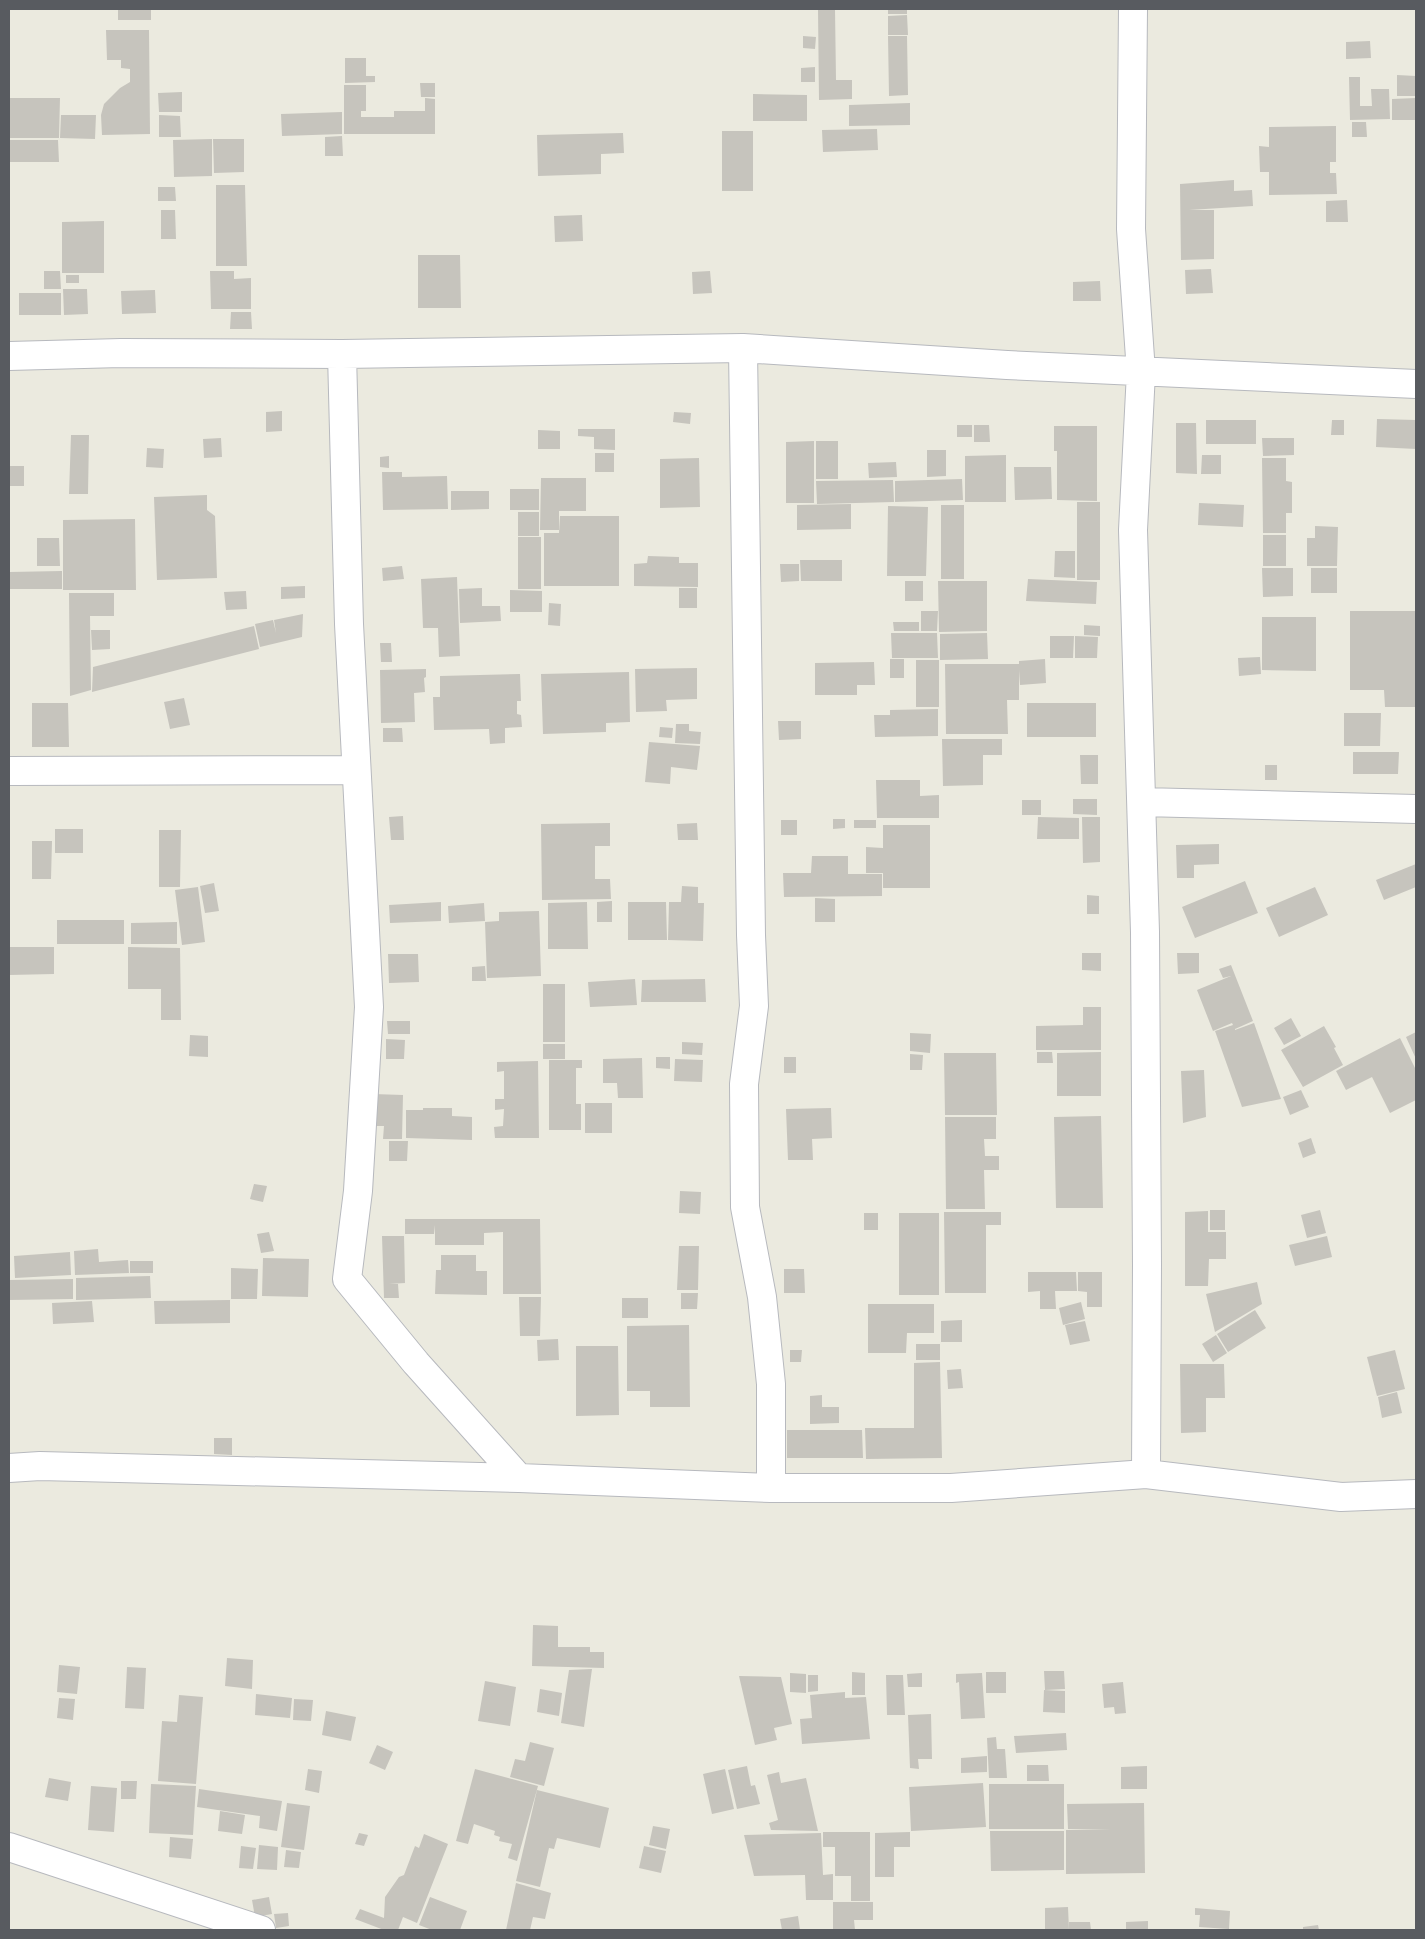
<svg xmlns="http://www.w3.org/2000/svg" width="1425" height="1939" font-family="Poppins,sans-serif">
	<rect width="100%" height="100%" fill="#ebeadf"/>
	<path fill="#c6c4bd" d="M118,9H151V20H118Z
		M818,9H835L836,80H852V99L819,100Z
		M888,9H907V14H888Z
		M907,15L908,35H888V16Z
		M106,30H149L150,134L102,135L101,115L104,104L120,88L130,82V69L121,68V60H107Z
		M803,36L816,37L815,49L803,48Z
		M888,36H907L908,95L889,96Z
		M1370,41L1371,58L1346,59V42Z
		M345,58H366V76H375V82L345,83Z
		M815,67V82H801V68Z
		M1397,75L1416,76V96H1397Z
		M1349,77H1360V106H1372L1371,89H1389L1390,119L1350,120Z
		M420,83H435V97H421Z
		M344,85H366V111H361V117H394V111H425V98L435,99V134H344Z
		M182,92V112H159L158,93Z
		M753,94L807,95V121H753Z
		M9,98H60L59,138H9Z
		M1416,98V120H1392V99Z
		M910,103V125L849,126V105Z
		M342,112V134L282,136L281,114Z
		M61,115H96L95,139L60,138Z
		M159,115L180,116L181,137H159Z
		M1352,122H1366L1367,137H1352Z
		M1336,126V162H1330V173H1336L1337,194L1269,195V172H1260L1259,146L1269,147V127Z
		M877,129L878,150L823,152L822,130Z
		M722,131H753V191H722Z
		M623,133L624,153L601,154V174L538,176L537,135Z
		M342,136L343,156H325V137Z
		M212,139V176L174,177L173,140Z
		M213,139H244V172L214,173Z
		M9,140H58L59,162H9Z
		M1234,180V191L1252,190L1253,206L1189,210H1214V259L1181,260L1180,184Z
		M216,185H245L247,266H216Z
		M158,187H175L176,201H158Z
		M1347,200L1348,222H1326V201Z
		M161,210H175L176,239H161Z
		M582,215L583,241L555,242L554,216Z
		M104,221V273H62V222Z
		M418,255H460L461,308H418Z
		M1211,269L1213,293L1186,294L1185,270Z
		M44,271H60L61,289H44Z
		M210,271H234V279L251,278V309H211Z
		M710,271L712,293L693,294L692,272Z
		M66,275H79V283H66Z
		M1100,281L1101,301H1073V282Z
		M63,289H87L88,314L64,315Z
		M155,290L156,313L122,314L121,291Z
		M19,293H61V315H19Z
		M231,312H251L252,329H230Z
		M282,411V431L266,432V412Z
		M674,412L691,413L690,424L673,422Z
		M1377,419L1416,420V449L1376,447Z
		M1206,420H1256V444H1206Z
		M1332,420H1344V435H1331Z
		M1176,423H1196L1197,474L1176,473Z
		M957,425H972V437H957Z
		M974,425H989L990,442H974Z
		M1054,426H1097V501L1057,500V451H1054Z
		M578,429H615V450L594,449V437L578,436Z
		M538,430L560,431V449H538Z
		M71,435H89L88,494H69Z
		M221,438L222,457L204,458L203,439Z
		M1262,438H1294V455L1263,456Z
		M814,441V503H786V442Z
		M816,441H838V479H816Z
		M147,448L164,449L163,468L146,467Z
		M927,450H946V476L927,477Z
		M595,453H614V472H595Z
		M1006,455V502H965V456Z
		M1202,455H1221V474H1201Z
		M389,456V468L380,467V457Z
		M699,458L700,507L660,508V459Z
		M1262,458H1286V481L1292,482V513H1286V533H1263Z
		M896,462L897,477L869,478L868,463Z
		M9,466H24V486H9Z
		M1014,467H1051L1052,499L1015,500Z
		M382,472H402V477L447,476L448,509L383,510Z
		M541,478H586V511H559V530H540Z
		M962,479L963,500L895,502V481Z
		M893,480L894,502L817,504L816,481Z
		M510,489H539V510H510Z
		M451,491H489V509L451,510Z
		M207,495V510L215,516L217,578L157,580L154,497Z
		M1077,502H1100V580H1077Z
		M1199,503L1244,505L1243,527L1198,525Z
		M851,504V529L797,530V505Z
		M941,505H964V579H941Z
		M888,506L928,507L926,576H887Z
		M518,512H539V536H518Z
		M560,516H619V586H544V533H559Z
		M135,519L136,590H63V520Z
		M1315,526L1338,527L1337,566H1307V538H1315Z
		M1263,535H1286V566H1263Z
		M518,537H541V589H518Z
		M37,538H59L60,566H37Z
		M1055,551H1075V578L1054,577Z
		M648,556L679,557V563H698V587L634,586V564L647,563Z
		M800,560H842V581H801Z
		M780,564H799V581L781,582Z
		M402,566L404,579L383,581L382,568Z
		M1262,568H1293V596L1263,597Z
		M1311,568H1337V593H1311Z
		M62,571V589H9V572Z
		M457,577L460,656L439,657L438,628H423L421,579Z
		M1028,579L1097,582L1096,604L1026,601Z
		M905,581H923V601H905Z
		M938,581H987V631L939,632Z
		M305,586V598L281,599V587Z
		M482,588V606H500L501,621L460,623L459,589Z
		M679,588H697V608H679Z
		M510,590L542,591V612H510Z
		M246,591L247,609L226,610L224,592Z
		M69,593H114V616H90L91,690L70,696Z
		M549,603L561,604L560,626L548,625Z
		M921,611H938L937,631H921Z
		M1350,611H1416V707H1385L1384,690H1350Z
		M303,614L302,637L260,647L255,624L273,620L276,633L274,620Z
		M1262,617H1316V671L1262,670Z
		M893,622H919V631H894Z
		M1084,625L1100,626V636L1084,635Z
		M254,626L259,649L92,692L93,667Z
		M91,630H110V649L92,650Z
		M891,633H937L938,658H892Z
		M987,633L988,659L940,660V634Z
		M1050,636H1074L1073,658H1050Z
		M1075,636L1098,637L1097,658H1075Z
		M380,643H391L392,662H381Z
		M1260,657L1261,674L1239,676L1238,658Z
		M890,659H904V678H890Z
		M1045,659L1046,683L1020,685L1019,670V700H1007L1008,734H946L945,664H1019V661Z
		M916,660H939V707H916Z
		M874,662L875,685H857V695H815V663Z
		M697,668V699L666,700L667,711L636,712L635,669Z
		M426,669V677L424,678L425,692L414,693L415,722L381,723L380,670Z
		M629,672L630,722L606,723V732L543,734L541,674Z
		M520,674L521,701H517V714L521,715L522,727L505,728V743L490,744L489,729L434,730L433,697H440V676Z
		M184,698L190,725L170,729L164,702Z
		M32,703H68L69,747H32Z
		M1027,703H1096V737H1027Z
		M938,709V736L875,737L874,715H890V710Z
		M1344,713H1381L1380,746H1344Z
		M778,721H801V739L779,740Z
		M676,724H689V731L701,732L700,744L675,743Z
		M660,727L673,728L672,738L659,737Z
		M383,728H402L403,742H383Z
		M942,739H1002V755H983V785L943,786Z
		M649,742L700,746L697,770L671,767L670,784L645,782Z
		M1353,752H1399L1398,774H1353Z
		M1080,755H1098V784H1081Z
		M1265,765H1277V780H1265Z
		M876,780H920V796L939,795V818H877Z
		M1073,799H1097V815L1073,814Z
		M1022,800H1041V815H1022Z
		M403,816L404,840H391L389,817Z
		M1038,817L1079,818V839H1037Z
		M1082,817H1100V862L1083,863Z
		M833,819H845V828L833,829Z
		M781,820H797V835H781Z
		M854,820H876V828H854Z
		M610,823V846H595V879H610L611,899L542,900L541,824Z
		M697,823L698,840H678L677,824Z
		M883,825H930V888H883V873H866V847L883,848Z
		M55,829H83V853H55Z
		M159,830H181L180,887H159Z
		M32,841H52L51,879H32Z
		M1219,844V864L1194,865V878H1177L1176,845Z
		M812,856H848V874H882V896L784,897L783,873H811Z
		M1416,864V887L1384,900L1376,880Z
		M1245,881L1258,913L1195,938L1182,907Z
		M214,883L219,911L205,913L200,886Z
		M682,886L698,887V903H704L703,941L668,940L669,902H681Z
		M198,887L205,942L182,945L175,890Z
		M1315,887L1328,915L1279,937L1266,908Z
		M1087,895L1099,896V914H1087Z
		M815,898L835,899V922H815Z
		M612,901V922H597V902Z
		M441,902V921L390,923L389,905Z
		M587,902L588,949H548V903Z
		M628,902H666L667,940H628Z
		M484,903L485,921L449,923L448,906Z
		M539,911L541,976L487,978L485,922L499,921V912Z
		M57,920H124V944H57Z
		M177,922V944H131V923Z
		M9,947H54V974L9,975Z
		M128,947L180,948L181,1020H161V989H128Z
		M1082,953H1101V971L1082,970Z
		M1177,953H1199V973L1178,974Z
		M388,954H418L419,982L389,983Z
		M1231,965L1253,1021L1235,1029V1030L1254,1023L1281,1099L1242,1107L1215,1031L1233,1025L1232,1023L1213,1031L1197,990L1231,976L1223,978L1219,969Z
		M485,966L486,981H472V967Z
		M635,979L637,1005L590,1007L588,982Z
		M705,979L706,1002H641L642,980Z
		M543,984H565V1042H543Z
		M1083,1007H1101V1050H1036V1026L1083,1025Z
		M1291,1018L1301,1036L1284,1045L1274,1028Z
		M387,1021H410V1034H388Z
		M1324,1026L1336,1047L1334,1048L1343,1065L1303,1087L1281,1050Z
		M1416,1032V1059L1406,1037Z
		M910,1033L931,1034L930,1053L910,1051Z
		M190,1035L208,1036V1057L189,1056Z
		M1400,1038L1416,1070V1100L1390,1113L1372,1077L1346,1090L1336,1071Z
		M386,1039L405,1040L404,1059H386Z
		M682,1042L703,1043L702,1055L682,1054Z
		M543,1044H565V1059H543Z
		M1037,1052H1052L1053,1063H1037Z
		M1101,1052V1096H1057V1053Z
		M944,1053H996L997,1115H945Z
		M910,1054L923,1055L922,1070H910Z
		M656,1057H670V1069L656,1068Z
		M784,1057H796V1073H784Z
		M642,1058L643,1098H618L617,1083H603V1059Z
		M675,1059L703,1060L702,1082L674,1081Z
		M549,1060H582V1068H576V1104H581V1130H549Z
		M538,1061L539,1138H495L494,1127L503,1126L504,1109L495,1110V1099H504V1071L497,1072V1062Z
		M1204,1070L1206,1117L1183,1123L1181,1071Z
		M1301,1090L1309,1107L1290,1115L1283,1097Z
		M373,1094L403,1095L402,1139H383L384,1126H372Z
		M585,1103H612V1133H585Z
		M423,1108H452V1116L472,1117V1140L406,1138V1110H423Z
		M831,1108L832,1138L812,1139L813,1160H788L786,1109Z
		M1101,1116L1103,1208H1056L1054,1117Z
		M945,1117H996V1139H984L985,1156H999V1170H984L985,1209H946Z
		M1311,1138L1316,1153L1303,1158L1298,1143Z
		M389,1141H408L407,1161H389Z
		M254,1184L267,1186L263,1202L250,1199Z
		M680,1191L701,1192L700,1214L679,1213Z
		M1210,1210H1225V1230H1210Z
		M1320,1210L1326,1233L1307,1238L1301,1215Z
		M1208,1211V1232H1226V1259H1209L1208,1286H1185V1212Z
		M944,1212H1001V1225H986V1293H945Z
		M864,1213H878V1230H864Z
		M899,1213H939V1295H899Z
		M405,1219H540L541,1294H503V1232L484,1233V1245H435V1225L434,1234H405Z
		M269,1232L274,1251L261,1253L257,1234Z
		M382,1236H404L405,1283L389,1284H398L399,1298H384Z
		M1327,1236L1332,1257L1295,1266L1289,1245Z
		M679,1246H699L698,1290H677Z
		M98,1249L99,1262L128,1260L129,1273L75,1275L74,1251Z
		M70,1252L71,1275L15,1278L14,1256Z
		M441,1255H476V1271H487V1295L435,1294L436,1270H441Z
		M263,1258L309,1259L308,1297L262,1296Z
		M130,1261H153V1273H130Z
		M231,1268L258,1269L257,1299H231Z
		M784,1269H804L805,1293H784Z
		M1028,1272H1076L1077,1291H1055L1056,1309H1040V1291L1028,1292Z
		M1078,1272H1102V1307H1087V1292L1078,1291Z
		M150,1276L151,1298L76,1300V1278Z
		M73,1279V1299L9,1300V1280Z
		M1257,1282L1262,1304L1215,1332L1206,1294Z
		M681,1293H698L697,1309H681Z
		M519,1297H541L540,1336H520Z
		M622,1298H648V1318H622Z
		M230,1300V1323L155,1324L154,1301Z
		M92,1301L94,1322L53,1324L52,1303Z
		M1081,1302L1085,1319L1063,1325L1059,1308Z
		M868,1304H934V1333H907L906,1353H868Z
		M1255,1310L1266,1328L1228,1352L1217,1334Z
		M962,1320V1342H941V1321Z
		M1085,1321L1090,1341L1070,1345L1065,1325Z
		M689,1325L690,1407H650V1391H627V1326Z
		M1216,1335L1227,1353L1213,1362L1202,1344Z
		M558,1339L559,1360L538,1361L537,1340Z
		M916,1344H940V1360H916Z
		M576,1346H618L619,1415L576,1416Z
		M790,1350H802L801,1362H790Z
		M1395,1350L1405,1389L1377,1396L1367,1357Z
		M940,1362L942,1458L866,1459L865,1428H914V1363Z
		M1180,1364H1224L1225,1398H1206V1432L1181,1433Z
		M961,1369L963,1388L948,1389L947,1370Z
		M1397,1392L1402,1413L1382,1418L1378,1397Z
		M822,1395V1407H839V1423L810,1424V1396Z
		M787,1430H862L863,1458H787Z
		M214,1438H232V1455L214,1454Z
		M533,1625L558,1626V1647H590V1652H604V1668L532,1666Z
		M227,1658L253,1660L252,1689L225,1686Z
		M59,1665L80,1667L77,1694L57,1692Z
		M127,1667L146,1668L144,1709L125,1708Z
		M592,1669L584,1727L561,1723L569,1670Z
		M1044,1671H1064L1065,1689L1045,1690Z
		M852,1672L865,1673V1695H852Z
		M986,1672H1006V1693H986Z
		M790,1673L806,1674V1693L790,1692Z
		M922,1673V1687H908L907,1674Z
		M982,1673L985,1718L961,1719L959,1682L956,1683V1674Z
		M808,1675H818V1691L808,1692Z
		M886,1675H903L905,1715H887Z
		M739,1676L781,1677L792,1724L774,1728L777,1740L755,1745Z
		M485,1681L516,1687L510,1726L478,1721Z
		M1123,1682L1126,1713L1115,1714L1114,1707L1104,1708L1102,1684Z
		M540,1689L562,1693L559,1716L537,1712Z
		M1044,1690L1065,1691V1713L1043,1712Z
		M845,1692V1698L866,1697L870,1739L802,1744L800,1719L812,1718L810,1695Z
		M256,1694L292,1698L290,1718L255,1715Z
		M179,1695L203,1697L196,1784L158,1781L162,1721L177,1722Z
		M59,1698L75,1699L73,1720L57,1718Z
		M294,1699L313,1700L311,1721L293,1720Z
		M326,1711L356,1717L351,1741L322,1735Z
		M931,1714L932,1759H918L919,1769L910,1768L908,1715Z
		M1066,1733L1067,1750L1016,1753L1014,1736Z
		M996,1737L997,1749H1005L1007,1778H989L987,1738Z
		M530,1742L554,1748L544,1786L510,1777L515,1759L525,1761Z
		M377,1745L393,1752L385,1770L369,1763Z
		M987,1756V1772L961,1773V1758Z
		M1027,1765H1048L1049,1781H1027Z
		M747,1766L751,1786L755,1785L760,1804L737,1809L728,1770Z
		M1147,1766V1789H1121V1767Z
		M308,1769L322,1771L319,1793L305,1790Z
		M475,1769L538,1786L517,1861L508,1858L512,1844L499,1841L500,1837L494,1835L495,1831L474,1824L468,1844L456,1841Z
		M725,1769L734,1809L712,1814L703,1774Z
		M779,1772L781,1783L806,1778L818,1831L771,1830L769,1823L778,1820L767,1775Z
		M49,1778L71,1782L68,1801L45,1797Z
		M121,1781H137L136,1799H121Z
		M983,1783L986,1827L911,1831L909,1787Z
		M151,1784L196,1786L193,1835L149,1833Z
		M989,1784H1064V1829H989Z
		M91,1786L117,1788L114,1832L88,1830Z
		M199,1789L282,1801L277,1831L259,1828L260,1816L197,1807Z
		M537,1790L609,1808L600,1848L557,1838L554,1849L549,1848L540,1887L516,1881Z
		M287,1803L310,1806L304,1850L281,1847Z
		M1144,1803L1145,1873L1066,1874V1830H1111L1068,1829L1067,1804Z
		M220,1811L245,1815L242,1834L218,1831Z
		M653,1826L670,1829L666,1849L649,1845Z
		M990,1831H1064V1870L991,1871Z
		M823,1832H870V1901H851V1876H835V1847H823Z
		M910,1832V1847H894V1877H875V1833Z
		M359,1833L368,1835L364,1846L355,1844Z
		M821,1833L823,1875L833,1874V1900H806L805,1875L754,1876L744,1835Z
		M424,1834L448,1844L417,1923L403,1917L398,1930H384L355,1919L360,1909L384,1918L385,1897L399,1877L404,1875L415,1846L419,1848Z
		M170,1837L193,1839L191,1859L169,1857Z
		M259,1845L278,1847L277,1870L257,1869Z
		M241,1846L256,1848L253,1869L239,1868Z
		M644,1846L666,1851L661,1873L639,1868Z
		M286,1850L301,1852L299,1868L284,1867Z
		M516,1883L551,1893L545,1919L533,1917L530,1930H506Z
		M269,1897L272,1914L255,1917L252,1900Z
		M430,1897L467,1911L460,1930H432L419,1925Z
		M833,1902H873V1920H854L855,1930H833Z
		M1068,1907L1069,1930H1045V1908Z
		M1195,1908L1230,1911L1229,1929L1199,1927L1200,1915H1195Z
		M288,1913L289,1926L276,1928L274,1914Z
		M798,1916L800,1930H782L780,1919Z
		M1148,1921V1930H1126V1922Z
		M1069,1922H1090L1091,1930H1069Z
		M1318,1925L1319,1930H1303V1927Z"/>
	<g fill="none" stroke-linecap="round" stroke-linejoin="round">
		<defs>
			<path id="minor" d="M1133,9L1131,229L1141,372L1133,530L1145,932L1147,1264L1146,1474
				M743,348L751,935L754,1006L744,1084L745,1207L762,1297L771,1384V1488
				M342,354L349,624L369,1007L358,1191L347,1279L416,1363L519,1478
				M9,356L121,353L342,354L743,348L1007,365L1416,384
				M9,771L355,770
				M1142,802L1416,809
				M9,1468L40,1466L519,1478L771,1488H951L1146,1474L1341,1497L1416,1494
				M9,1847L261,1930"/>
		</defs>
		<use href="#minor" stroke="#b7b9be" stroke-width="30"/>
		<use href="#minor" stroke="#fff" stroke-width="28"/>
	</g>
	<rect width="1425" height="1939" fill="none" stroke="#585b60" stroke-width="20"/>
</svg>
